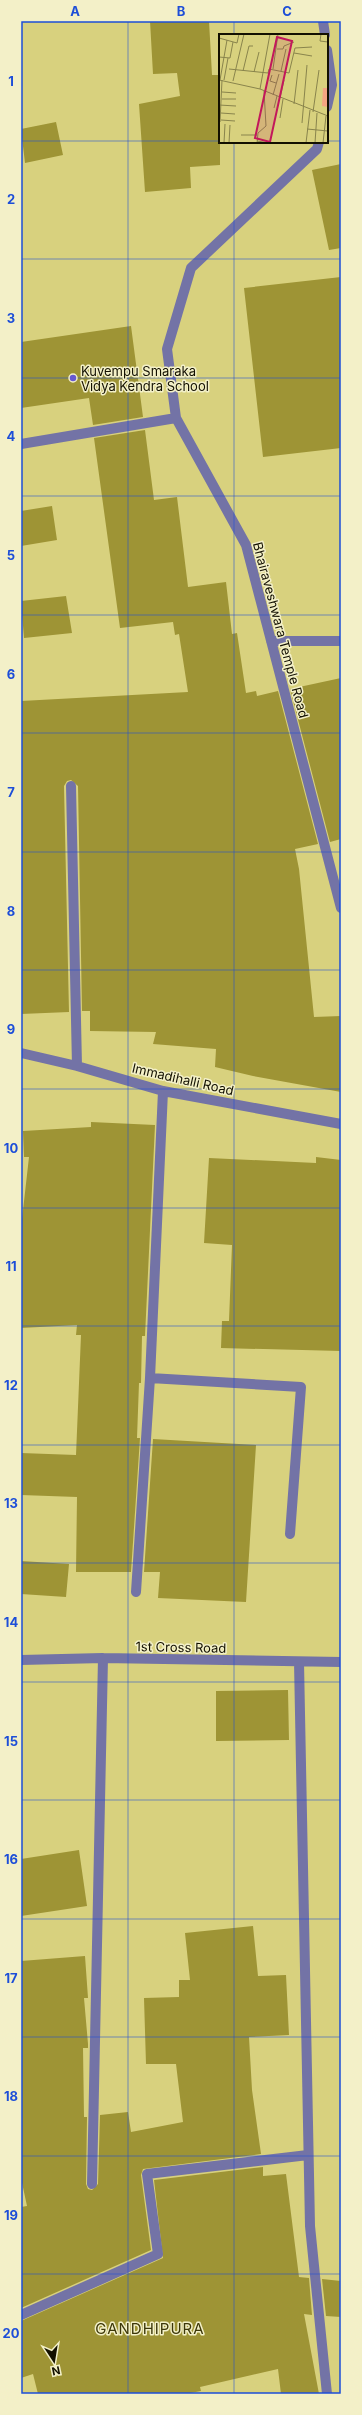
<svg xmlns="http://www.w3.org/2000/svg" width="362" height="2415" font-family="Inter,sans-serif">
	<rect width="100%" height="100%" fill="#d8d17e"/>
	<path fill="#9e9435" d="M150,21H209L212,75H220V165L190,167L191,188L145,192L139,104L180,96L177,73L153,74Z
		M56,122L63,155L25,163L21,129Z
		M341,164V248L329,250L312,170Z
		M341,277V448L263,457L244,288Z
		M131,326L143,417L93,425L89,398L21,408V342Z
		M145,430L154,500L177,497L188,587L226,582L232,634L237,633L246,693L256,691L257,696L278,691L318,844L295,849L299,869L314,1017L341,1016V1092L253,1076L215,1067L216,1049L153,1044L156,1032L90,1031V1011H82L78,786L71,780L67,781L64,786L69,1012L21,1014V701L188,692L179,634L175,635L173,622L120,628L94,438Z
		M52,506L57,540L21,546V511Z
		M66,596L72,633L24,638L21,601Z
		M341,678V839L330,842L290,689Z
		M91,1122L155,1125L145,1336H142L141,1383H139L137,1438H140L131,1572H76L77,1497L21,1495V1453L76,1455L81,1335H76L77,1325L21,1328V1228L29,1157H24L23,1131L91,1127Z
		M316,1157L341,1160V1351L221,1348L222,1321H229L232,1245L204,1243L209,1158L316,1163Z
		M153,1439L256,1445L246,1602L158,1598L160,1572H144Z
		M21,1561L69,1564L66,1597L21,1594Z
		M288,1690L289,1740L216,1741V1691Z
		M79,1850L87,1906L21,1916V1859Z
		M253,1926L258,1976L286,1975L289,2035L249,2037L252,2090L261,2154L143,2169L141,2175L151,2250L21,2308V2207L27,2206L21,2178V1961L85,1956L88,1998H84L88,2044V2048H83L84,2117H87L86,2184L88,2189L92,2190L98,2184L100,2115L128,2112L131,2132L183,2122L176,2064H146L144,1998L179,1997V1980H190L185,1933Z
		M263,2167V2176L286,2174L299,2277L309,2278L312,2315L304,2314L319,2394H281L278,2369L200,2387L201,2391L185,2394H38L33,2374L21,2378V2321L163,2258L154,2180Z
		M322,2279L341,2281V2317L326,2316Z"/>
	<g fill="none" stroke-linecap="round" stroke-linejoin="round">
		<path stroke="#7373a6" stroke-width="10" d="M323,21L325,35
			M327,50L332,85L327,107
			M319,142L317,149L191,268L167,349L176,418L246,545L341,908
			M21,444L176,418
			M271,641H341
			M71,786L77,1066
			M21,1053L77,1066L163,1091L341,1124
			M150,1378L301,1387L290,1534
			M136,1592L150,1378L163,1091
			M21,1660L103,1658L341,1662
			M299,1662L310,2226L327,2394
			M92,2184L103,1658
			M21,2315L158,2254L147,2174L308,2155"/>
	</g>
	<path fill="none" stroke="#1d4ed8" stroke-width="1" stroke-opacity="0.55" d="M128,21V2394M234,21V35M21,141H220M327,141H341M234,142V2394M21,259H341M21,378H341M21,496H341M21,615H341M21,733H341M21,852H341M21,970H341M21,1089H341M21,1208H341M21,1326H341M21,1445H341M21,1563H341M21,1682H341M21,1800H341M21,1919H341M21,2037H341M21,2156H341M21,2274H341"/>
	<circle fill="#6759d2" stroke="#f3f0c8" stroke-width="1.5" cx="73" cy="378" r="4"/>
	<g text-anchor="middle" stroke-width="3" stroke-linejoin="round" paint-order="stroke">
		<g font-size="13" fill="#131000" stroke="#f3f0c8" text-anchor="start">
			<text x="81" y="376">Kuvempu Smaraka<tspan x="81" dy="15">Vidya Kendra School</tspan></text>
		</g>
		<g font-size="13" fill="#131000" stroke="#f3f0c8">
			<text transform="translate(281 630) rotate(75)" y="5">Bhairaveshwara Temple Road</text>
			<text transform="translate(183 1079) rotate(13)" y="5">Immadihalli Road</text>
			<text transform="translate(181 1647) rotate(1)" y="5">1st Cross Road</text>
		</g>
		<g font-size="15" letter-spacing="1" fill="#3c3709" stroke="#f3f0c8">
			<text x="150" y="2334">GANDHIPURA</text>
		</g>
	</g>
	<g transform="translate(219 34)">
		<rect width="109" height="109" fill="#d8d17e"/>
		<path d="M104,54H109V73L103,72Z" fill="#f3a482"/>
		<path fill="none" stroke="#89844c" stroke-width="1" d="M102,0L101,7L109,8M0,4L18,9L20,0M58,15H64L65,12L75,8M75,19L93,22M0,23L11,24L14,8M10,35L49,39L50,35L70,39L76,14L93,13M54,35L59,0M24,37L30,12H34M62,37L67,15M35,38L40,18M53,41L51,47L57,49M0,46L41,55L109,82M1,46L8,6M5,46L9,24M14,47L25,0M41,55L51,0M3,58L17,59M54,61L60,40M61,64L65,46M3,65H17M75,70L79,36M0,71L17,72M55,74L58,62M94,78L100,36M2,79L16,80M61,84L64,65M2,86L16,87M1,88L3,46M83,89L88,31M88,95L109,97M22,101H38M38,107L51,109M5,109L6,90M10,109L11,91M38,109L39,99L47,92L45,57M87,109L91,76M96,109L98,79M104,109L107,82"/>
		<path fill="#c2185b" fill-opacity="0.15" stroke="#c2185b" stroke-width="2" d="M58,3L73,7L51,108L36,104Z"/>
		<rect width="109" height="109" fill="none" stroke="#131000" stroke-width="2"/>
	</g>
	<rect width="362" height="2415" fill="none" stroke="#f3f0c8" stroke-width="44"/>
	<g transform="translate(54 2361) rotate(168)" stroke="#f3f0c8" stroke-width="3" paint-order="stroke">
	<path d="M0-3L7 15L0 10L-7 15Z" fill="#131000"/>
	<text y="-6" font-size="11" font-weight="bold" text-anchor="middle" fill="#131000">N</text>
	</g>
	<rect x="22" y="22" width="318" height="2371" fill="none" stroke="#1d4ed8" stroke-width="1.5"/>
	<g font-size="13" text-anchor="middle" font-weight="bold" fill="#1d4ed8">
		<text x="75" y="16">A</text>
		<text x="181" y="16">B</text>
		<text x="287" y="16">C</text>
		<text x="11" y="86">1</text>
		<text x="11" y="204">2</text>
		<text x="11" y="323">3</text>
		<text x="11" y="441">4</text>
		<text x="11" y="560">5</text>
		<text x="11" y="679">6</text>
		<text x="11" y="797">7</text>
		<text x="11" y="916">8</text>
		<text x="11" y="1034">9</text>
		<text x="11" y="1153">10</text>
		<text x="11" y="1271">11</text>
		<text x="11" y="1390">12</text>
		<text x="11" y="1508">13</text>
		<text x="11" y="1627">14</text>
		<text x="11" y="1746">15</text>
		<text x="11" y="1864">16</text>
		<text x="11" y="1983">17</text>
		<text x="11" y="2101">18</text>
		<text x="11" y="2220">19</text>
		<text x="11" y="2338">20</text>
	</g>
</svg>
